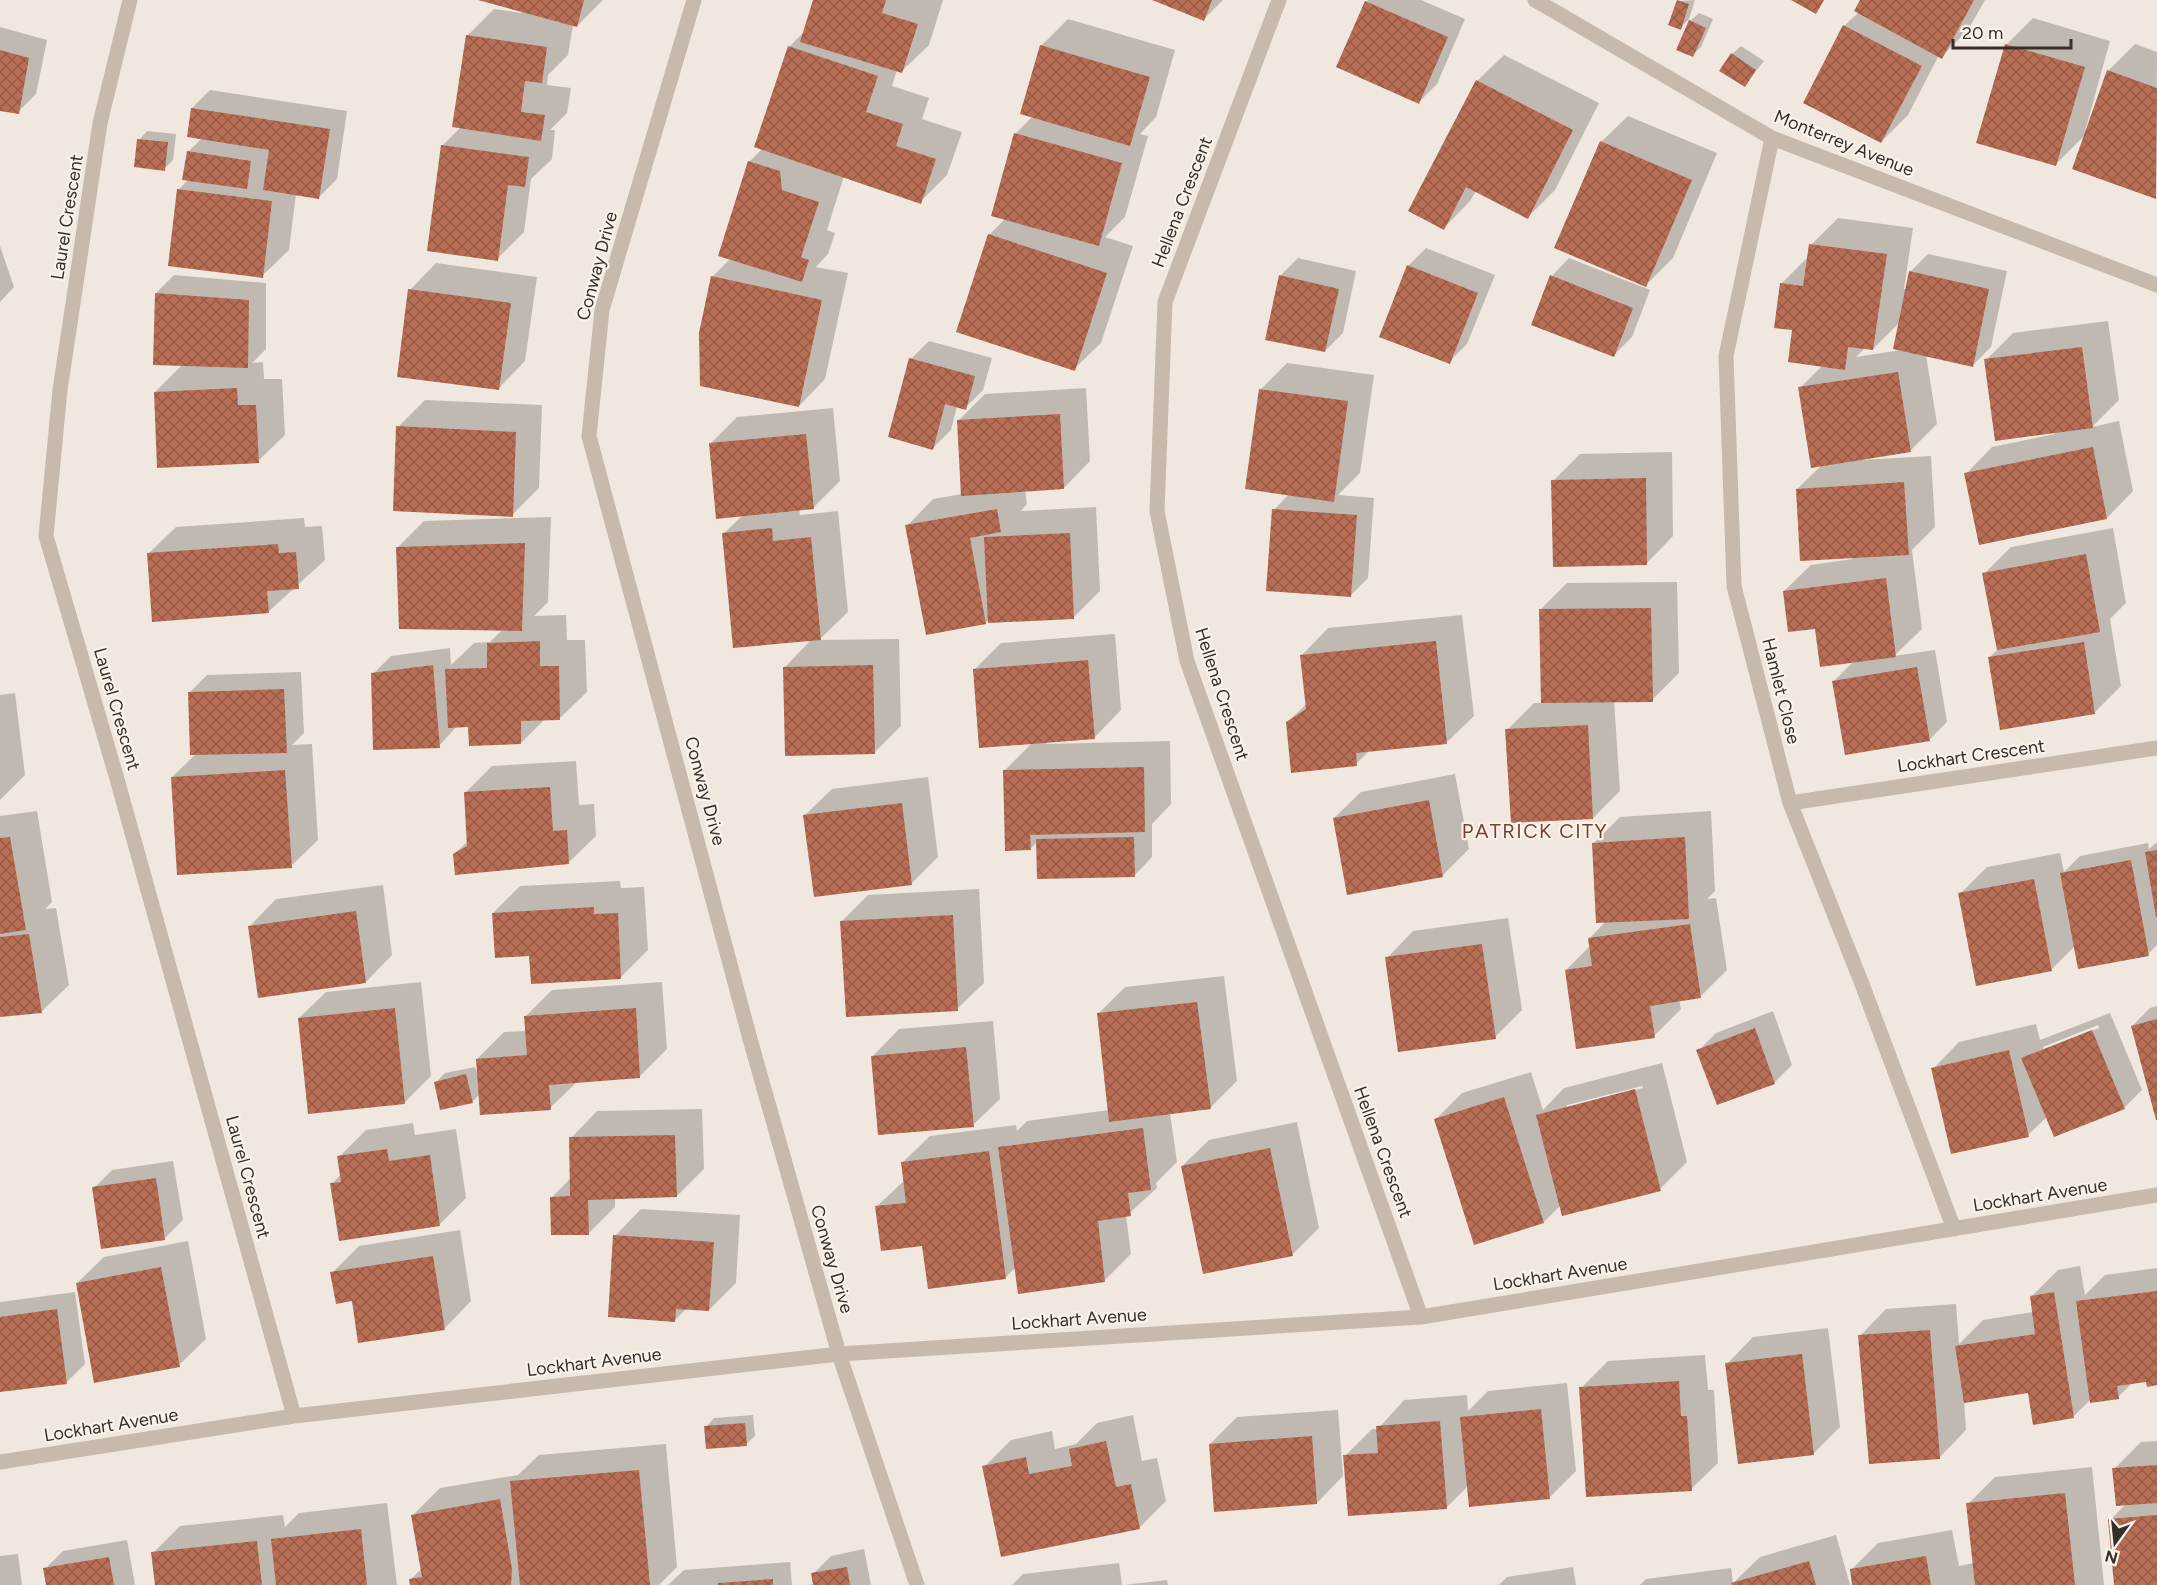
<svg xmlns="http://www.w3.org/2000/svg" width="2157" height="1585" font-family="Figtree,sans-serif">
	<defs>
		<pattern id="building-cross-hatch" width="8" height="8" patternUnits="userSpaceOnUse" patternTransform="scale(1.5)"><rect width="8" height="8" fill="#b86e55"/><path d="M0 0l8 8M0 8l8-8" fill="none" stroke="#965b47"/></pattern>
	</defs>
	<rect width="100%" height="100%" fill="#f0e8df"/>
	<path fill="#0003" fill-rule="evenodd" d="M481,0H603L577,26L573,25L568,55L548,75L547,85L571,88L567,113L550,130H555L552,159L531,179L524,232L497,259L442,146L461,127L467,36L494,9L521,13L522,11Z
		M815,0H943L929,45L902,71L897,70L892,86L929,98L922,119L962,132L947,175L920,202L844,176L827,230L835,233L828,254L816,267L848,273L825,379L799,406L712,277L731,258L749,162L762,149L789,47L805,31Z
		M1156,0H1223L1204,19Z
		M1368,0H1421L1465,19L1437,84L1419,102L1366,2Z
		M1695,0L1689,19L1680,28L1678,1Z
		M1862,0H1985L1968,30L1941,57L1939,55L1908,115L1881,142L1844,26L1859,12Z
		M1699,13L1713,19L1701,47L1692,56L1690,21Z
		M2033,18L2110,41L2085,131H2087L2108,71L2135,44L2157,52L2156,197L2086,134L2056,164L2006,45Z
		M1068,19L1175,50L1156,117L1140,134L1148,136L1125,217L1105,237L1133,246L1101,343L1074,369L957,331L990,234L1006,218L1015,134L1033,116L1041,46Z
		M0,27L47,40L36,94L18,112L0,109Z
		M1741,46L1764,61L1745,85L1732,54Z
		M1504,55L1599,103L1555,190L1528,217L1476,191L1470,201L1444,228L1477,81Z
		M210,90L347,111L337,179L319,197L296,194L289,250L262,276L178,190L189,179L188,152L202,138L192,108Z
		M1628,116L1717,153L1673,258L1646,285L1601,142Z
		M147,131L176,134L173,160L164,169L139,140Z
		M1838,218L1913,228L1904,289H1907L1910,272L1928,254L2007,271L1991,347L1973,365L1926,355L1937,424L1910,451L1862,458V460L1931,456L1935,527L1912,550L1922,629L1894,656L1935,650L1947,722L1929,740L1834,681L1854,661L1817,628L1784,591L1811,565L1853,559L1797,489L1823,464L1800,388L1823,365L1794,329L1781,284L1808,257L1811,245ZM1900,322L1901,350L1856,357L1865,348L1873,349Z
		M0,246L14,287L0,302Z
		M1426,248L1495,275L1467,344L1449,362L1408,266Z
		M1298,258L1356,271L1343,333L1325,351L1280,276Z
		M1569,258L1650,290L1632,337L1614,355L1552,276Z
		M436,263L537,277L525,361L499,388L410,290Z
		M174,275L266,283V349L252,363L263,362L264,379H282L285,435L258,461L155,392L183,364L156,293Z
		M2108,321L2119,400L2092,427L2119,421L2133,491L2107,518L1966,474L1992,447L2055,434L1986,360L2013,333Z
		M929,341L992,358L983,390L965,408L957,406L951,430L933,448L911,359Z
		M1287,363L1374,375L1360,473L1338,495L1374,498L1368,578L1350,596L1274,510L1289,494L1260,390Z
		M1086,388L1090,461L1064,488L1025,490L1027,504L1021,511L1096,507L1100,591L1073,618L990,619L985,623L907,526L933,499L962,494L958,421L985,394Z
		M425,400L542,405L539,488L512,515L398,427Z
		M833,408L840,481L813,508L799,509L800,515L838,511L848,612L819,640L899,639L901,726L874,753L785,667L812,639L723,534L743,515L710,444L737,417Z
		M1672,452L1673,536L1647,563L1553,481L1580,454Z
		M551,517L548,602L534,616L566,615L567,640H585L587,692L560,718L545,719L521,743L469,726H457L439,746L373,674L391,656L450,648L451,665L474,643L490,642L503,629L397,548L424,521Z
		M304,518L305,527L322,526L325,560L268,612L149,553L176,527Z
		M2113,528L2126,603L2110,619L2121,686L2094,713L1989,658L1998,649L1984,574L2011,547Z
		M1677,582L1679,673L1652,700H1614L1620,791L1593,818L1507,730L1534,703H1542L1540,610L1567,583Z
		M1462,615L1474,716L1447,742L1370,750L1356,764L1288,722L1307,703L1302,655L1328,628Z
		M1115,634L1121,710L1095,737L1046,741V744L1170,741L1171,804L1152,824V857L1135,875L1038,841L1030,849L1004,771L1033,742L974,670L1001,643Z
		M301,672L304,733L292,745L312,744L318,840L291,866L172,777L196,754L189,693L207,675Z
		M15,693L25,775L0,800V695Z
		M576,761L579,805L594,804L596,836L569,862L454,854L468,841L465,793L492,766Z
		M1455,774L1469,849L1442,876L1334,818L1361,792Z
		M928,777L938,857L911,884L805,815L832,789Z
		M37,811L52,902L45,909L56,908L69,985L42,1011L0,1016V816Z
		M1711,811L1715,891L1707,899L1716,898L1727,970L1700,997L1679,1000L1681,1009L1654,1036L1566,970L1590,946L1589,939L1606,921L1593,844L1620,817Z
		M2157,842V945L2148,954L2075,946L2051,970L1960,894L1987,867L2060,853L2064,872L2080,856L2148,843L2149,849Z
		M620,881L621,888L644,887L648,950L621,977L530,954L493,913L520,886Z
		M383,885L392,955L366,982L250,926L276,899Z
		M979,889L984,983L957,1009L842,921L868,895Z
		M1508,918L1522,1010L1495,1037L1387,958L1413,931Z
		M1224,976L1237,1081L1210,1108L1170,1113L1177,1162L1156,1183L1157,1188L1126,1216L1131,1254L1104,1281L1016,1267L1005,1278L924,1244L876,1207L905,1180L903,1162L930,1136L1016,1125L1017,1131L1027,1121L1109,1110L1098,1014L1125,987Z
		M421,982L431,1076L404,1103L299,1018L326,992Z
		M662,982L667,1049L640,1076L578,1081L550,1108L480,1094L472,1102L436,1082L445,1073L475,1067L478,1075L477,1059L504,1032L527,1031L526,1016L552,990Z
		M2157,1006V1114L2132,1026L2150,1008Z
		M1773,1011L1792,1065L1774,1083L1698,1051L1716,1033Z
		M2110,1013L2142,1090L2124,1108L2047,1117L2028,1135L1933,1069L1959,1042L2036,1024L2040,1040ZM2098,1025L2099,1028L2043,1051V1047Z
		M993,1021L1000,1099L973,1125L873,1056L899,1029Z
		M1662,1063L1687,1162L1660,1189L1561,1205L1544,1222L1435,1120L1462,1093L1531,1072L1543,1110L1564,1088ZM1642,1086L1643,1088L1567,1108V1105Z
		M702,1109L704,1169L677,1196L615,1197V1207L589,1233L551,1198L571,1178V1138L597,1111Z
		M1297,1122L1319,1228L1292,1255L1182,1166L1209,1140Z
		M413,1123L415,1135L456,1129L466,1198L439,1225L332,1184L341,1174L339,1157L366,1130Z
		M173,1161L183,1220L165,1238L94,1188L112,1170Z
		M641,1209L740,1215L736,1283L709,1310L687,1308L675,1320L615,1236Z
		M460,1230L471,1301L445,1328L353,1299L332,1273L359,1246Z
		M188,1241L206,1339L179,1365L77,1283L104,1257Z
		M2080,1266L2085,1295L2105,1275L2157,1268V1384L2147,1381L2133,1382L2118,1397L2091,1399L2073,1417L2029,1391L1964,1401L1966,1430L1940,1457L1860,1336L1886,1309L1956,1304L1959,1344L1983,1320L2033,1312L2031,1297L2058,1270Z
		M75,1292L85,1364L67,1382L0,1391V1302Z
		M1828,1328L1840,1427L1814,1453L1727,1364L1753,1337Z
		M1705,1355L1708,1390H1714L1718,1463L1691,1489L1581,1388L1608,1361Z
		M1567,1383L1576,1471L1549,1498L1468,1486L1446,1508L1345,1456L1372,1429H1378L1404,1400L1467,1395L1468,1411L1488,1391Z
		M1338,1410L1343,1476L1317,1503L1210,1444L1237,1417Z
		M753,1415L755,1436L746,1444L706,1427L714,1418Z
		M1133,1415L1142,1461L1157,1458L1166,1501L1139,1528L984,1467L1011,1440L1052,1431L1055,1449L1076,1444L1097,1423Z
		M2157,1441V1585H2116L2110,1520L2126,1504L2114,1469L2141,1442Z
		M666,1444L677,1567L659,1585H412L411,1579L422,1568L413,1515L440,1488L518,1475L539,1455Z
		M2092,1467L2104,1585H1854L1851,1570L1878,1543L1952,1530L1959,1566L1974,1563L1968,1504L1995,1477Z
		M387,1503L397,1585H156L153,1553L180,1526L283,1515L285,1527L299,1513Z
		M1836,1535L1850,1585H1640L1646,1579L1731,1568L1733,1583L1760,1557Z
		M127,1540L135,1585H48L45,1569L63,1551Z
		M864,1549L871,1585H807L815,1584L813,1574L831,1556Z
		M18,1554L22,1585H0V1556Z
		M790,1562L792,1585H668L684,1570Z
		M1119,1563L1122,1585H1012L1023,1574Z
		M1573,1567L1576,1585H1499L1507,1577Z
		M1167,1580L1168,1585H1124Z"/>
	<path fill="url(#building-cross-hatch)" d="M478,0H584L577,27Z
		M813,0H886L882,13L918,24L902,73L800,42Z
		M1152,0H1212L1204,21Z
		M1677,0L1689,4L1681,30L1668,25Z
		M1791,0H1824L1816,14Z
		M1860,0H1974L1942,59L1854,11Z
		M1365,1L1448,37L1419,104L1336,67Z
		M1689,20L1706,28L1693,57L1676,50Z
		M1843,25L1922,66L1881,143L1803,103Z
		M466,35L547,47L542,83L525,81L521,112L545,115L541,141L452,127Z
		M2005,44L2085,67L2056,166L1976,143Z
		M1040,45L1150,77L1130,146L1020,114Z
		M788,46L878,76L866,112L903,124L896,146L936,159L921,204L754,147Z
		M0,50L29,58L19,114L0,111Z
		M1731,53L1756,70L1745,87L1719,71Z
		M2107,70L2157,88L2156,199L2072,169Z
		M1476,80L1573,130L1528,219L1466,187L1444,230L1408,211Z
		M191,108L330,129L319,199L263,190L269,150L187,137Z
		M1014,133L1122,163L1099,246L991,216Z
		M137,139L168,142L165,171L134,167Z
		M1600,141L1692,180L1646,287L1554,248Z
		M441,145L529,157L525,187L508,185L498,261L427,251Z
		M187,151L251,161L247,189L182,180Z
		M748,161L780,171L782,190L819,202L801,257L809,260L802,282L718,256Z
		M177,189L272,201L263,278L168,266Z
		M988,234L1107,273L1075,371L956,332Z
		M1809,244L1887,254L1873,350L1848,347L1845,370L1788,362L1792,330L1774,328L1780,283L1803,286Z
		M1407,265L1478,293L1450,364L1379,337Z
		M1909,271L1989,289L1973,367L1893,349Z
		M1279,275L1339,289L1325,352L1265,340Z
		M1550,275L1633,308L1614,357L1531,325Z
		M711,276L822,300L799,407L700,386L699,333Z
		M408,289L511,303L499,390L397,377Z
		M155,293L249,300L248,368L153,365Z
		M2082,347L2093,428L1995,441L1984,359Z
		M909,358L975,376L966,410L945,404L933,450L888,437Z
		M1898,372L1911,452L1811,468L1798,387Z
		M237,388L238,405H256L259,463L157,468L154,392Z
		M1259,389L1348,401L1334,502L1245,489Z
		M1060,414L1064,489L961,496L957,420Z
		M396,426L516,432L513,517L393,511Z
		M806,434L814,509L716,519L709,443Z
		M2093,447L2107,519L1979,545L1964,473Z
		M1646,478L1647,565L1553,567L1551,480Z
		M1904,482L1909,555L1800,561L1796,489Z
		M997,509L1001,532L970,538L986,624L926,635L905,525Z
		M1272,509L1357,515L1351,597L1266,591Z
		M772,528L773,541L811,537L821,640L733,648L722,533Z
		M1070,533L1074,619L988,623L984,537Z
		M525,543L522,631L399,629L396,547Z
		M278,544L279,553L296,552L299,589L267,591L269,613L152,622L147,553Z
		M2086,554L2100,632L1997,650L1982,573Z
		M1886,578L1896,657L1820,667L1815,629L1788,632L1783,591Z
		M1651,608L1653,702L1541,703L1539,609Z
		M540,641V666H559L560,720L521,721V744L469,746L468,727L448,728L445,669L487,668V643Z
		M1436,641L1447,744L1356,753L1357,766L1291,773L1286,722L1306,709L1300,655Z
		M2084,642L2095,714L2000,730L1988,657Z
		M1088,660L1095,739L979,748L973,669Z
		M433,665L440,748L373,750L371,673Z
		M873,665L875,754L785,756L783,667Z
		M1917,667L1930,741L1845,755L1832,681Z
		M284,689L287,753L190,755L188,692Z
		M1588,725L1593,819L1511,823L1505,729Z
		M1144,767L1145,832L1030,835L1031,850L1005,851L1003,770Z
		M285,770L292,868L177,875L171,777Z
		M550,787L553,831L567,830L569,864L455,875L453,854L467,846L464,792Z
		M1429,800L1443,877L1347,895L1333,818Z
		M902,803L912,885L814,897L803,815Z
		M10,837L26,930L0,934V838Z
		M1134,837L1135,877L1037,879L1036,839Z
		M1685,837L1689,919L1596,923L1592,843Z
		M2157,850V917H2156L2145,852Z
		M2131,860L2149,956L2078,969L2060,873Z
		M2034,879L2052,971L1976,986L1958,893Z
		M594,907V914L618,913L621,979L531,984L529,956L495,958L492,913Z
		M356,911L366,983L258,998L248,926Z
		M953,915L958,1011L846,1017L840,921Z
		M1690,924L1701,998L1650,1006L1655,1038L1576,1049L1565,970L1592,966L1588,938Z
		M29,934L42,1013L0,1017V937Z
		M1482,944L1496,1039L1398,1052L1385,957Z
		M1197,1002L1211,1109L1109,1122L1097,1013Z
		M395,1008L405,1104L308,1114L298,1018Z
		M636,1008L640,1078L549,1085L551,1110L480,1115L476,1059L527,1055L524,1016Z
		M2157,1019V1120H2156L2131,1026Z
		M1755,1028L1775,1084L1717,1105L1696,1050Z
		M2092,1030L2125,1109L2054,1137L2021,1058Z
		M966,1047L974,1127L878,1135L871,1056Z
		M2009,1050L2029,1137L1951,1154L1931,1068Z
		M466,1074L473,1103L440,1110L434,1082Z
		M1635,1089L1661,1191L1562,1216L1536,1115Z
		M1504,1097L1544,1223L1474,1245L1434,1119Z
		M1143,1128L1151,1190L1128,1193L1131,1216L1098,1221L1105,1282L1018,1294L998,1147Z
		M675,1135L677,1197L588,1200L589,1235H551L550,1197L570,1196L569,1137Z
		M1270,1148L1293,1256L1203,1274L1181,1166Z
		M387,1149L389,1161L430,1155L440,1226L339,1241L330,1183L341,1182L337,1156Z
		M989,1151L1006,1279L928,1289L922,1246L881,1251L875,1206L906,1203L901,1162Z
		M156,1178L165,1240L101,1249L92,1187Z
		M613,1235L714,1242L709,1311L676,1309L675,1322L608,1317Z
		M433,1256L445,1330L358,1343L352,1301L336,1304L330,1272Z
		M161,1267L180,1367L94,1383L76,1283Z
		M2157,1291V1385L2147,1387L2146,1382L2117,1386L2119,1399L2090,1403L2076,1301Z
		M2054,1292L2074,1418L2033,1425L2028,1393L1964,1403L1955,1346L2035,1334L2030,1296Z
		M57,1309L67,1384L0,1392V1317Z
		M1930,1330L1940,1459L1869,1464L1858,1335Z
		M1802,1354L1814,1455L1738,1464L1725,1363Z
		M1679,1381L1681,1416H1687L1692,1491L1586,1497L1579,1387Z
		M1541,1409L1550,1499L1469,1507L1460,1417Z
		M1440,1421L1447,1509L1348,1516L1343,1455L1378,1453L1376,1426Z
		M745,1423L747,1446L706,1449L704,1426Z
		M1312,1436L1317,1504L1214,1512L1209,1444Z
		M1106,1441L1116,1487L1131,1484L1140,1529L1001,1557L982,1466L1026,1457L1029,1474L1072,1466L1069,1449Z
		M2157,1465V1503L2116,1506L2112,1468Z
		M639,1470L650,1585H520L510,1481Z
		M2065,1493L2075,1585H1975L1966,1503Z
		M500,1499L512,1569L511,1585H410L409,1579L422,1577L411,1515Z
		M2157,1515V1585H2114L2108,1519Z
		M361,1529L367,1585H276L271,1539Z
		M257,1541L262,1585H155L151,1552Z
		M1926,1556L1931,1585H1852L1850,1569Z
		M109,1557L114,1585H46L43,1568Z
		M1809,1561L1816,1585H1732L1731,1583Z
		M847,1567L850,1585H813L811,1573Z
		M773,1579V1585H718V1583Z"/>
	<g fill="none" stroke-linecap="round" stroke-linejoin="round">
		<path stroke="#c7b9ac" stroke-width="15" d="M130,0L100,123L60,390L46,536L117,779L294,1416
			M694,0L602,310L589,436L750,1039L839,1354L917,1585
			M1279,0L1165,302L1157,511L1187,661L1421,1317
			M1535,0L1772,138L2157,285
			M1772,138L1726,356L1734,586L1790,803L1862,984L1954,1229
			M1790,803L2157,748
			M0,1462L294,1416L839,1354L1421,1317L2157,1195"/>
	</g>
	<g text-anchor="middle" stroke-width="4.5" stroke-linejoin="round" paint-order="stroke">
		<g font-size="18" fill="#362e2a" stroke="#f8f2eb">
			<text transform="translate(1844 143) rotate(22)" y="6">Monterrey Avenue</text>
			<text transform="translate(1182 202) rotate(-69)" y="6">Hellena Crescent</text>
			<text transform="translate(67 217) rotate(-81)" y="6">Laurel Crescent</text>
			<text transform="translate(597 266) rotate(-75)" y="6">Conway Drive</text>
			<text transform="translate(1781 691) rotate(76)" y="6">Hamlet Close</text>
			<text transform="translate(1222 694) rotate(72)" y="6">Hellena Crescent</text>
			<text transform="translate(117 709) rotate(74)" y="6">Laurel Crescent</text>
			<text transform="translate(1971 756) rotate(-8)" y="6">Lockhart Crescent</text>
			<text transform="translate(705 791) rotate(75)" y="6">Conway Drive</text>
			<text transform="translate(1383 1152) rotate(70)" y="6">Hellena Crescent</text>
			<text transform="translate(248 1177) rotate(75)" y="6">Laurel Crescent</text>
			<text transform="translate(2040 1195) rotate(-9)" y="6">Lockhart Avenue</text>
			<text transform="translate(832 1259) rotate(74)" y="6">Conway Drive</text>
			<text transform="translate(1560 1274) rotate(-9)" y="6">Lockhart Avenue</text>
			<text transform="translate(1079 1319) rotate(-4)" y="6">Lockhart Avenue</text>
			<text transform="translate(594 1362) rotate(-7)" y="6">Lockhart Avenue</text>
			<text transform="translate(111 1425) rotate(-9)" y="6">Lockhart Avenue</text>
		</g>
		<g font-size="20" letter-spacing="1.5" fill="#7b402d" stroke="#f8f2eb">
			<text x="1535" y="838">PATRICK CITY</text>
		</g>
	</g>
	<g transform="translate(2115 1543) rotate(195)" stroke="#f8f2eb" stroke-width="4.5" paint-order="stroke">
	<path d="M0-4.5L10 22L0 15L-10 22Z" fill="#362e2a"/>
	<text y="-9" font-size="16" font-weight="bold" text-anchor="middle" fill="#362e2a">N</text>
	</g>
	<path d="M1953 39v9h118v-9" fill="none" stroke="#362e2a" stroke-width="3"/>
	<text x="1962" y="39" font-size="18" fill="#362e2a" stroke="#f8f2eb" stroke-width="4.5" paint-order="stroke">20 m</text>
</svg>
